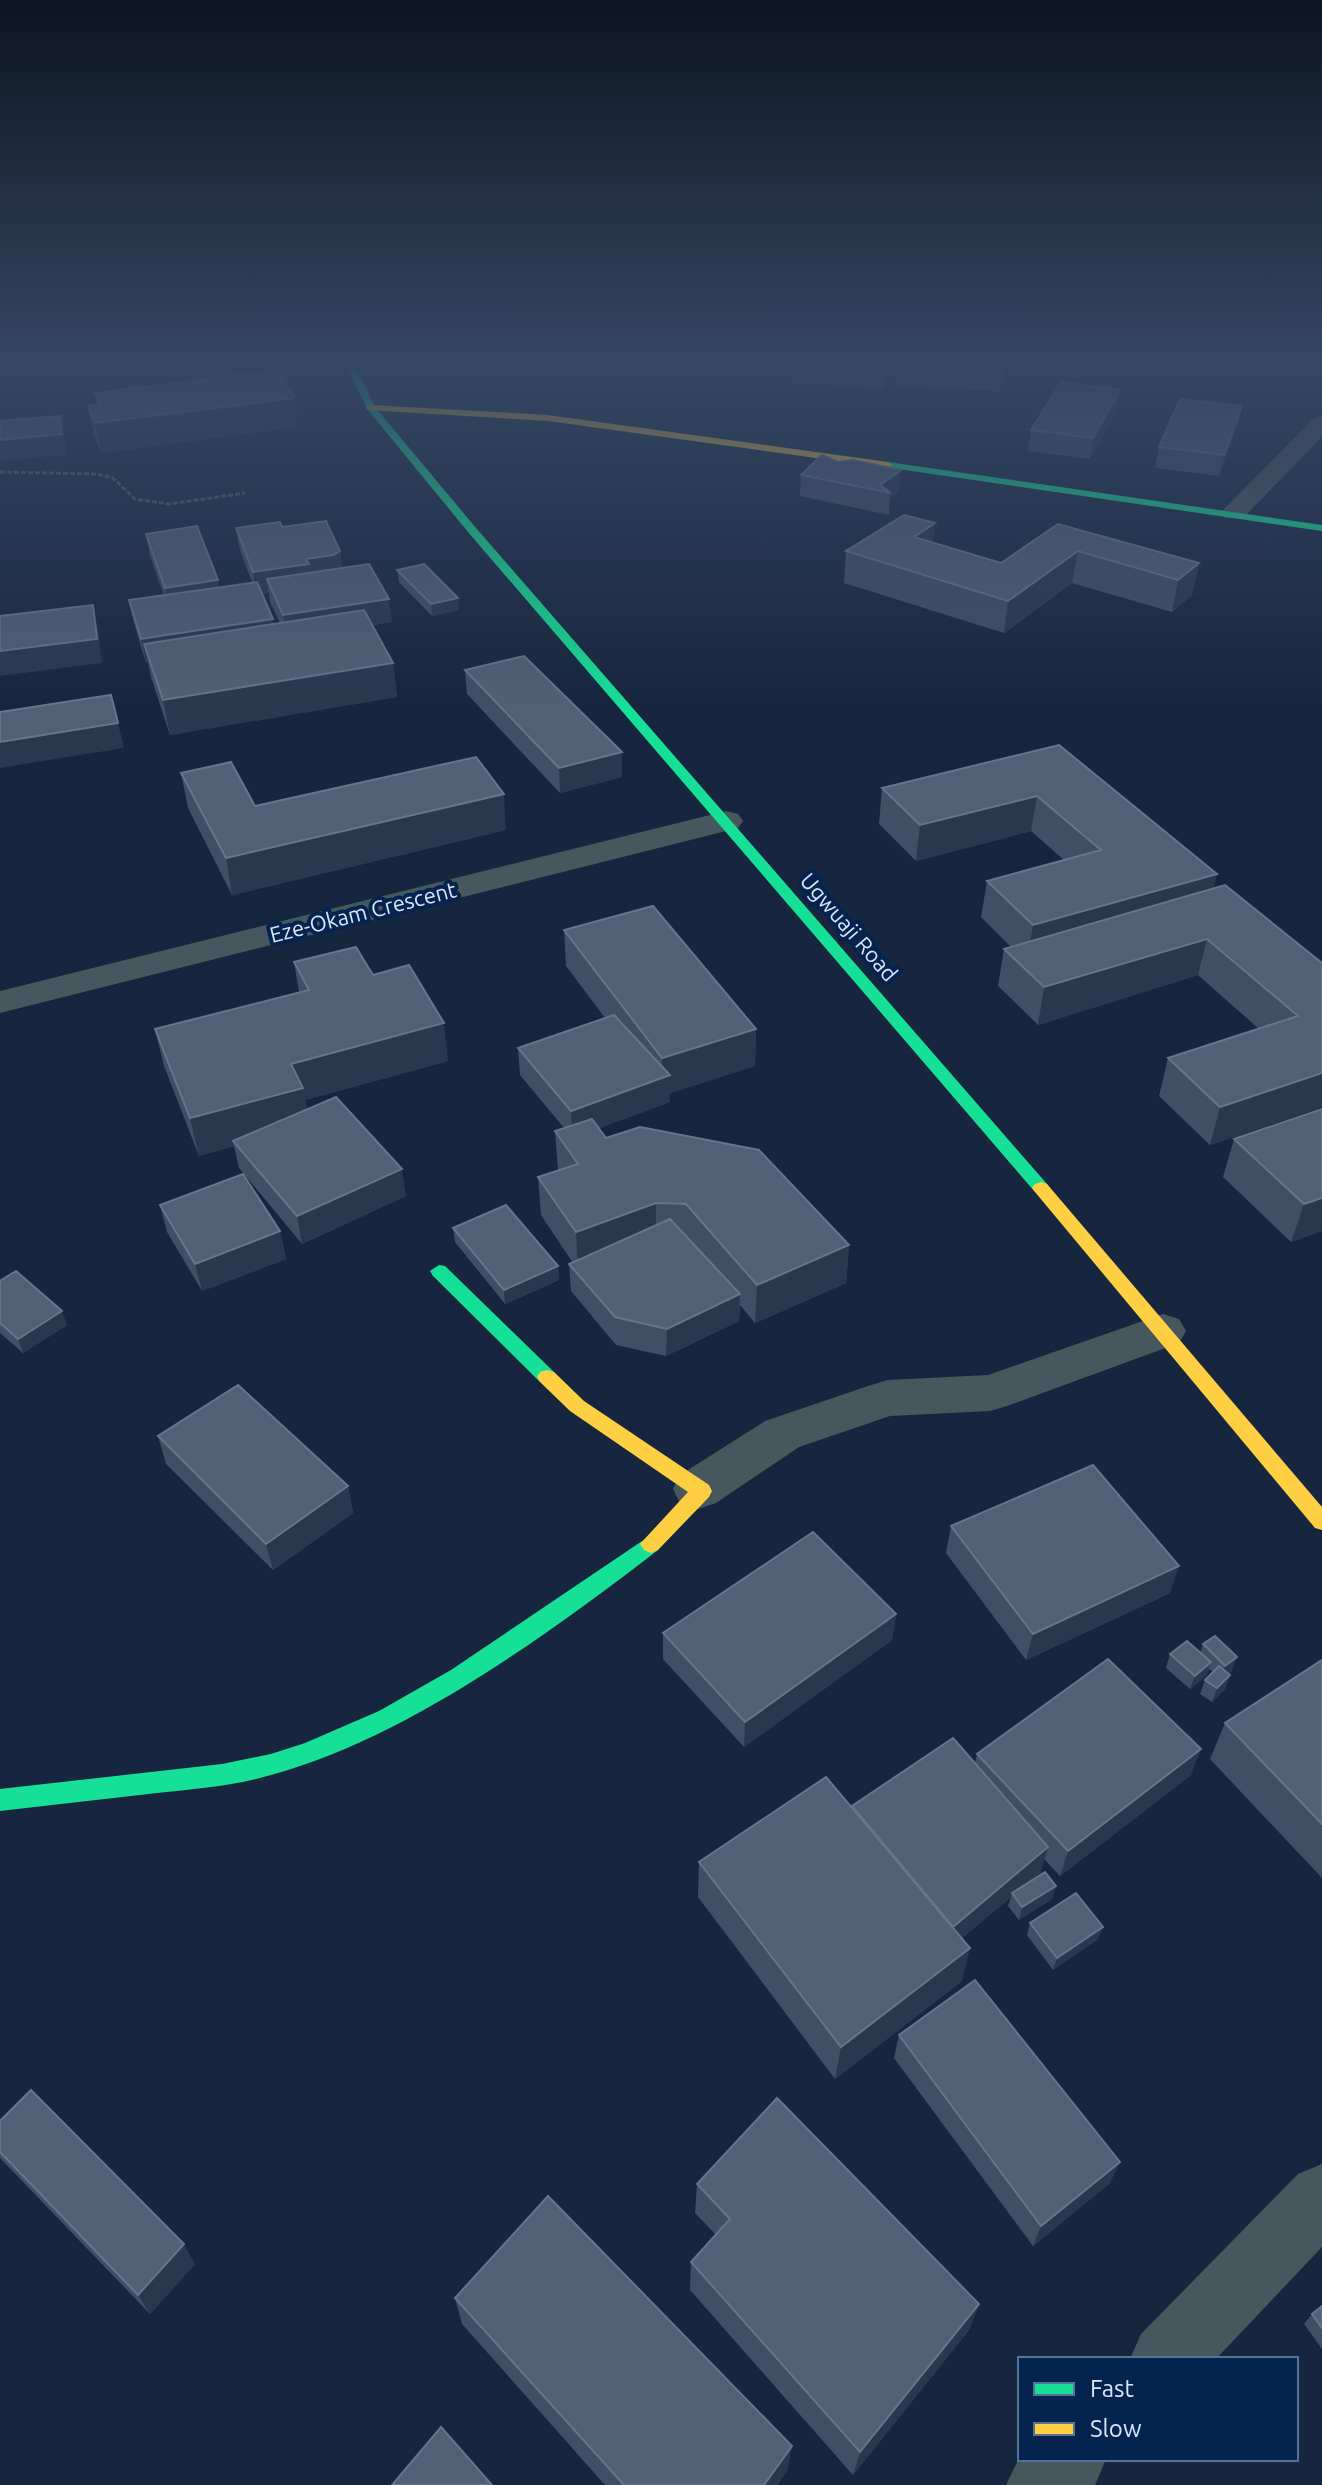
<svg xmlns="http://www.w3.org/2000/svg" width="1322" height="2485" font-family="Ubuntu,sans-serif">
	<rect width="100%" height="100%" fill="#16263e"/>
	<g fill="none" stroke-linecap="round" stroke-linejoin="round">
		<path stroke="#505e66" stroke-width="3" stroke-dasharray="5 2" stroke-linecap="butt" d="M0,472L97,474L113,478L135,499L170,504L245,493"/>
		<path fill="#46585e" fill-rule="evenodd" d="M1322,416V437L1243,518H1225L1221,513L1225,508L1314,418Z
			M726,811L738,814L743,821L738,828L0,1013V991Z
			M1163,1314L1179,1319L1186,1331L1179,1343L1007,1406L990,1411L890,1416L799,1447L716,1503L698,1509L680,1503L673,1489L680,1475L765,1421L871,1385L888,1380L988,1375Z
			M1322,2164V2247L1216,2359H1130L1141,2334L1298,2174Z
			M1020,2456V2459H1106L1095,2485H1006Z"/>
		<path fill="#16e098" fill-rule="evenodd" d="M343,360H352L375,407L476,528L1047,1184L1050,1188L1047,1192H1035L468,532L368,410Z
			M888,462L1322,525V531L884,467L883,465Z
			M439,1265L445,1266L554,1372L557,1377L554,1382H540L433,1276L430,1271Z
			M651,1535L658,1538L662,1544L658,1550C549,1634 405,1739 271,1775C234,1786 195,1789 157,1793C105,1799 52,1805 0,1811V1789L222,1764L271,1754L305,1743L379,1711L451,1670Z"/>
		<path fill="#ffcf43" fill-rule="evenodd" d="M371,405L548,415L888,462L893,465L888,468L548,421L368,410L366,408Z
			M1041,1182L1047,1184L1322,1507V1530L1315,1528L1035,1192L1032,1188L1035,1184Z
			M547,1370L554,1372L584,1401L709,1485L712,1491L709,1497L658,1550L651,1553L644,1550L640,1544L688,1492L570,1411L540,1382L537,1377L540,1372Z"/>
	</g>
	<path fill="#404f65" fill-rule="evenodd" d="M889,360L888,371L883,389L794,382V362Z
		M897,360L1003,371L1001,391L895,386Z
		M1229,360H1261L1260,362Z
		M95,393L298,427L101,453L94,435L88,406L98,405Z
		M1242,406L1237,427L1219,476L1155,468L1159,447Z
		M1117,410L1090,459L1028,451L1031,430Z
		M838,462L899,491L890,498L889,515L800,496L801,475Z
		M1058,524L1199,563L1192,595L1172,612L1072,583L1004,633L844,583L846,551L933,543L1001,563Z
		M282,527L340,551L342,568L392,622L372,625L393,663L397,697L170,735L151,677L148,662L146,663L134,623L129,600L164,595L150,556L146,534L219,587L252,582L240,550L236,528ZM269,593L270,602L280,623L273,624L262,594Z
		M397,570L459,610L432,616L399,582Z
		M465,670L622,752V777L560,793L467,694Z
		M1059,745L1213,888L1322,963V1107L1210,1145L1159,1096L1168,1058L1259,1029L1198,975L1038,1025L998,986L1004,949L1011,947L981,917L987,881L1064,860L1031,831L916,861L879,824L882,788Z
		M181,773L255,806L506,830L232,895L188,808Z
		M564,930L756,1029L755,1066L670,1093V1102L599,1128L606,1138L849,1245L846,1283L755,1323L740,1305L739,1321L666,1356L616,1345L571,1291L569,1264L573,1263L541,1215L538,1177L558,1170L555,1131L564,1128L520,1075L518,1048L605,1018L566,966Z
		M294,962L373,975L448,1061L305,1100L307,1109L406,1196L302,1244L239,1168L234,1146L199,1156L164,1066L155,1029L299,992Z
		M1322,1109V1231L1291,1242L1223,1177L1234,1139Z
		M160,1205L280,1231L286,1259L202,1291L167,1232Z
		M453,1228L559,1280L505,1304L455,1242Z
		M0,1281L67,1325L23,1353L0,1333Z
		M158,1436L348,1486L353,1513L273,1570L166,1464Z
		M951,1526L1170,1593L1026,1660L946,1553Z
		M896,1614L892,1640L744,1747L663,1659V1633Z
		M1203,1644L1232,1671L1228,1674L1230,1675L1225,1689L1212,1702L1200,1694L1205,1680L1213,1672L1209,1669L1206,1676L1190,1689L1166,1668L1170,1654L1200,1653Z
		M1322,1660V1878L1210,1759L1225,1723Z
		M977,1754L1191,1775L1060,1876L1044,1859L1041,1872L1025,1885L1056,1886L1052,1899L1019,1920L1008,1906L1011,1897L962,1938V1981L835,2079L698,1897L699,1862L975,1763Z
		M1030,1923L1103,1927L1098,1939L1053,1970L1027,1935Z
		M899,2035L1110,2183L1033,2246L894,2058Z
		M0,2121L195,2264L150,2314L0,2158Z
		M697,2184L979,2304L969,2330L853,2475L690,2290L691,2262L716,2235L695,2213Z
		M455,2298L788,2469L777,2485H605L462,2324Z
		M1322,2306V2349L1304,2324L1312,2314Z"/>
	<path fill="#29384f" d="M81,360H219L143,369L140,372L85,377Z
		M887,360H889L888,371L883,389L885,368Z
		M1120,390L1117,410L1090,459L1093,438Z
		M295,398L298,427L101,453L95,423Z
		M1242,406L1237,427L1219,476L1224,455Z
		M60,416L65,436L66,455L0,461V440Z
		M901,470L899,491L890,498L891,493L880,485Z
		M935,523L932,555L914,537Z
		M340,551L342,573L267,579L269,593L256,595L253,572Z
		M1078,551L1072,583L1004,633L1008,601Z
		M1199,563L1192,595L1172,612L1178,580Z
		M218,580L222,603L169,611L165,588Z
		M458,598L459,610L432,616L431,604Z
		M389,599L392,622L287,638L283,615Z
		M93,605L98,629L102,663L0,676V651Z
		M273,619L276,643L144,644L148,662L146,663L141,639Z
		M393,663L397,697L170,735L163,700Z
		M118,723L124,748L0,768V742Z
		M622,752V777L560,793L559,768Z
		M504,794L506,830L232,895L226,858Z
		M1037,796L1031,831L916,861L920,825Z
		M1217,874L1208,910L1027,962L1033,925Z
		M1207,939L1198,975L1038,1025L1044,987Z
		M444,1023L448,1061L305,1100L309,1125L233,1141L234,1146L199,1156L190,1118L291,1064Z
		M756,1029L755,1066L670,1093V1102L572,1138L571,1111L662,1078V1058Z
		M1322,1073V1107L1210,1145L1220,1107Z
		M402,1169L406,1196L302,1244L297,1216Z
		M1322,1198V1231L1291,1242L1304,1204Z
		M656,1203V1241L578,1270L576,1232Z
		M280,1231L286,1259L202,1291L195,1264Z
		M849,1245L846,1283L755,1323L757,1285Z
		M558,1266L559,1280L505,1304L504,1290Z
		M740,1294L739,1321L666,1356L667,1329Z
		M62,1311L67,1325L23,1353L18,1339Z
		M348,1486L353,1513L273,1570L266,1544Z
		M1179,1566L1170,1593L1026,1660L1033,1634Z
		M896,1614L892,1640L744,1747L745,1722Z
		M1237,1657L1232,1671L1220,1679L1225,1666Z
		M1211,1662L1206,1676L1190,1689L1195,1676Z
		M1230,1675L1225,1689L1212,1702L1217,1688Z
		M1201,1749L1191,1775L1060,1876L1068,1851Z
		M1048,1847L1041,1872L1013,1895L1012,1893L1011,1897L946,1952L951,1928Z
		M1056,1886L1052,1899L1019,1920L1022,1907Z
		M1103,1927L1098,1939L1053,1970L1057,1958Z
		M970,1948L962,1981L835,2079L841,2047Z
		M1120,2162L1110,2183L1033,2246L1041,2226Z
		M184,2244L195,2264L150,2314L138,2295Z
		M979,2304L969,2330L853,2475L860,2452Z
		M792,2446L788,2469L777,2485H764Z"/>
	<path fill="#516076" stroke="#66758b" stroke-width="2" d="M795,360H887L885,368L794,362Z
		M897,360H1003V371L896,366Z
		M278,370L295,398L95,423L88,406L100,405L95,393Z
		M1061,382L1120,390L1093,438L1031,430Z
		M1180,399L1242,406L1224,455L1159,447Z
		M60,416L62,434L0,440V421Z
		M822,455L838,462L853,460L901,470L880,485L891,493L801,475Z
		M904,515L935,523L914,537L1001,563L1058,524L1199,563L1178,580L1078,551L1008,601L846,551Z
		M326,521L340,551L333,555L306,559L309,564L253,572L236,528L280,522L282,527Z
		M197,526L218,580L165,588L146,534Z
		M369,564L389,599L283,615L267,579Z
		M424,564L458,598L431,604L397,570Z
		M257,582L273,619L141,639L129,600Z
		M93,605L97,639L0,651V616Z
		M364,610L393,663L163,700L144,644Z
		M524,656L622,752L559,768L465,670Z
		M111,695L118,723L0,742V712Z
		M1059,745L1217,874L1033,925L987,881L1101,850L1037,796L920,825L882,788Z
		M476,757L504,794L226,858L181,773L231,762L255,806Z
		M1225,885L1322,963V1073L1220,1107L1168,1058L1298,1016L1207,939L1044,987L1004,949Z
		M653,906L756,1029L662,1058L564,930Z
		M356,947L373,975L409,965L444,1023L291,1064L303,1088L190,1118L155,1029L309,990L294,962Z
		M614,1015L670,1075L571,1111L518,1048Z
		M336,1097L402,1169L297,1216L233,1141Z
		M1322,1109V1198L1304,1204L1234,1139Z
		M592,1119L606,1138L640,1127L759,1150L849,1245L757,1285L686,1204L656,1203L576,1232L538,1177L578,1164L555,1131Z
		M243,1174L280,1231L195,1264L160,1205Z
		M506,1205L558,1266L504,1290L453,1228Z
		M670,1219L740,1294L667,1329L615,1317L569,1264Z
		M16,1271L62,1311L18,1339L0,1323V1281Z
		M238,1385L348,1486L266,1544L158,1436Z
		M1093,1465L1179,1566L1033,1634L951,1526Z
		M813,1532L896,1614L745,1722L663,1633Z
		M1215,1636L1237,1657L1225,1666L1203,1644Z
		M1187,1641L1211,1662L1195,1676L1170,1654Z
		M1108,1659L1201,1749L1068,1851L977,1754Z
		M1322,1660V1824L1225,1723Z
		M1219,1666L1230,1675L1217,1688L1205,1680Z
		M953,1738L1048,1847L953,1927L852,1806Z
		M826,1777L970,1948L841,2047L699,1862Z
		M1045,1872L1056,1886L1022,1907L1012,1893Z
		M1076,1893L1103,1927L1057,1958L1030,1923Z
		M975,1980L1120,2162L1041,2226L899,2035Z
		M31,2090L184,2244L138,2295L0,2152V2121Z
		M777,2098L979,2304L860,2452L691,2262L730,2219L697,2184Z
		M548,2196L792,2446L764,2485H624L455,2298Z
		M1322,2306V2328L1312,2314Z
		M441,2427L492,2485H392Z"/>
	<linearGradient id="sky" x2="0" y2="1"><stop stop-color="#0c1522"/><stop offset="0.51" stop-color="#364763"/><stop offset="1" stop-color="#364763" stop-opacity="0"/></linearGradient>
	<rect width="1322" height="708" fill="url(#sky)"/>
	<g text-anchor="middle" stroke-width="8" stroke-linejoin="round" paint-order="stroke">
		<g font-size="22" fill="#d8e6fc" stroke="#05234f">
			<text transform="translate(363 912) rotate(-14)" y="8">Eze-Okam Crescent</text>
			<text transform="translate(849 927) rotate(49)" y="8">Ugwuaji Road</text>
		</g>
	</g>
	<rect x="1018" y="2357" width="280" height="104" fill="#05234f" stroke="#597194" stroke-width="2"/>
	<rect x="1034" y="2383" width="40" height="12" fill="#16e098" stroke="#597194" stroke-width="2"/>
	<text x="1090" y="2397" font-size="24" fill="#d8e6fc">Fast</text>
	<rect x="1034" y="2423" width="40" height="12" fill="#ffcf43" stroke="#597194" stroke-width="2"/>
	<text x="1090" y="2437" font-size="24" fill="#d8e6fc">Slow</text>
</svg>
